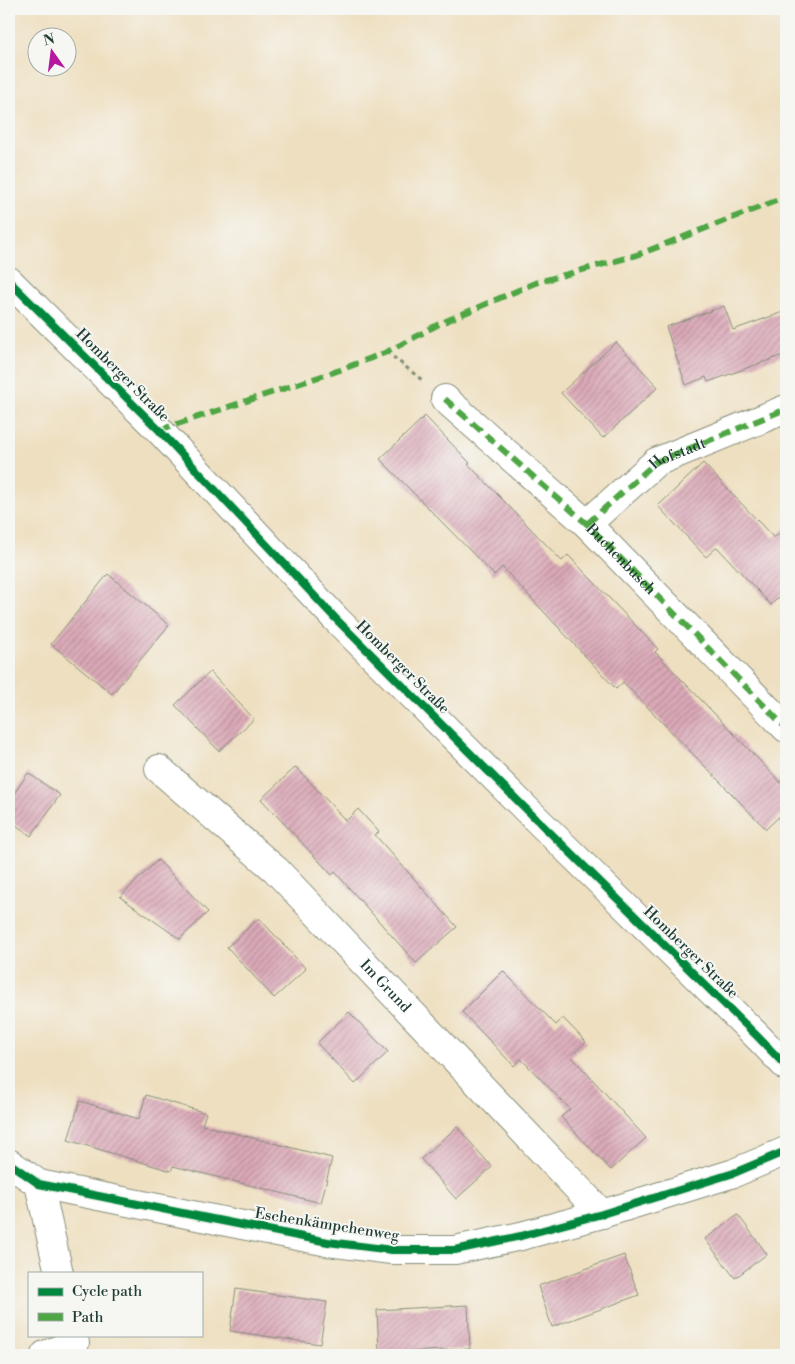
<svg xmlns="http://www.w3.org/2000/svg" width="795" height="1364" font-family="'Libre Bodoni',serif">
	<defs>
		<pattern id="building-hatch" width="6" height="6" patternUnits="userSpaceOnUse" patternTransform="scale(1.25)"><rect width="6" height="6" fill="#dba9b8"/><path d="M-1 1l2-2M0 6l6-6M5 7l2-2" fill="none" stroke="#b18b96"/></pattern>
	</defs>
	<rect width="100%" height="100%" fill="#f6f6f2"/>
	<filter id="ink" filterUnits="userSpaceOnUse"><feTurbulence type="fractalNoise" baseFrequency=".02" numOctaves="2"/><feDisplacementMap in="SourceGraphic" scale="10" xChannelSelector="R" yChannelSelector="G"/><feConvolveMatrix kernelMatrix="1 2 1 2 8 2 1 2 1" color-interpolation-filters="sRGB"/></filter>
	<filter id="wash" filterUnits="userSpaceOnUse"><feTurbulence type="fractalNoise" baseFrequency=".0096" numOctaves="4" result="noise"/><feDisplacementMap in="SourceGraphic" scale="20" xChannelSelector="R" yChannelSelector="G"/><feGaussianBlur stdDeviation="1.12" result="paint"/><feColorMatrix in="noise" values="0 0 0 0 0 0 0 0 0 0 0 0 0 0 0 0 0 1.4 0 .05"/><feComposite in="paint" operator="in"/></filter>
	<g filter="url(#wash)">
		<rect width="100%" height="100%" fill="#eedfc0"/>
		<g id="blocks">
			<path fill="url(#building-hatch)" d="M724,306L733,330L786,311V354L708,382L706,377L686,385L666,327Z
				M616,342L658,387L603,438L561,393Z
				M425,416L470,463L468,464L562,561L568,555L658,649L655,652L786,788V810L766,829L623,682L616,689L502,567L494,575L380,459Z
				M703,463L774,538L786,527V590L771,605L717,547L706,557L658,506Z
				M108,574L169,625L112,694L51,644Z
				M210,672L254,719L219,751L175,705Z
				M296,767L346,821L358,809L379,832L375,835L457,927L416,963L335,872L332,875L261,799Z
				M28,773L60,795L31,836L9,820V801Z
				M158,860L208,912L180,939L120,897Z
				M259,918L306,969L274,998L227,947Z
				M503,971L556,1025L563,1018L586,1042L571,1056L646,1138L611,1170L561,1117L570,1109L521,1059L514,1066L462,1012Z
				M349,1012L388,1052L355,1084L317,1043Z
				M146,1095L206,1113L202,1125L332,1158L321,1203L173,1166L171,1171L68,1140L80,1101L139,1119Z
				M457,1127L492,1167L456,1199L421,1159Z
				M738,1215L767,1254L735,1278L705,1239Z
				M624,1255L639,1295L552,1327L538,1286Z
				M236,1289L327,1302L320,1344L230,1331Z
				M468,1305L470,1349L379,1353L377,1310Z"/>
		</g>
	</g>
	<g filter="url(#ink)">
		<use href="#blocks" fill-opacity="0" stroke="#868e7a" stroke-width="1"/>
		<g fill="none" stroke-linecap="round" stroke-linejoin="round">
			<defs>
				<g id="minor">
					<path id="s1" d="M445,399L587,524L786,728"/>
					<path id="s2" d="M587,524L656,462L786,409"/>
					<path id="s3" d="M159,769L276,870L602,1214"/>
					<path d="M9,1163L39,1184L187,1214L328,1242L392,1250H455L521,1236L602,1214L734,1173L786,1151"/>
					<path d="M39,1184L59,1273"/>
					<path d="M45,1355L75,1343"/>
				</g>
				<path id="secondary" d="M9,281L159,430L336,619L523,806L758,1037L786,1066"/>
			</defs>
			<use href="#minor" stroke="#868e7a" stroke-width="30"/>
			<use href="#secondary" stroke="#868e7a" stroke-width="30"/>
			<path stroke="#868e7a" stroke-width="3" stroke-dasharray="4 4" stroke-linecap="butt" d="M387,352L422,380"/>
			<use href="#minor" stroke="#fff" stroke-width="28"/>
			<use href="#secondary" stroke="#fff" stroke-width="28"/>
			<path stroke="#4fa644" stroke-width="6" stroke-dasharray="12 6" stroke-linecap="butt" d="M445,399L587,524L786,728
				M159,430L340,370L387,352L439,324L535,283L637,255L786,197
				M587,524L656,462L786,409"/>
			<defs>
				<path id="cycleway" d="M9,281L159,430L336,619L523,806L758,1037L786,1066
					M9,1163L39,1184L187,1214L328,1242L392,1250H455L521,1236L602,1214L734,1173L786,1151"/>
			</defs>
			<use href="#cycleway" stroke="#f6f6f2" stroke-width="11"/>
			<use href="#cycleway" stroke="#00873e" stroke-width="8"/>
		</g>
	</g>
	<g text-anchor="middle" stroke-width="4" stroke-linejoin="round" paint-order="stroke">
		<g font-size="15" fill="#1f3d34" stroke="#f6f6f2">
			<text transform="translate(123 375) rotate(45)" y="5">Homberger Straße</text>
			<text dy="5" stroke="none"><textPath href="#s2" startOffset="116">Hofstadt</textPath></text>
			<text dy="5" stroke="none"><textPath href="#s1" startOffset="238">Buchenbusch</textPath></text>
			<text transform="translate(403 667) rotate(45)" y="5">Homberger Straße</text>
			<text transform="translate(691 952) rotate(44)" y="5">Homberger Straße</text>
			<text dy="5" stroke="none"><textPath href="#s3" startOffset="314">Im Grund</textPath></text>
			<text transform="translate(327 1224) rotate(9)" y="5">Eschenkämpchenweg</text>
		</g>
	</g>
	<rect width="795" height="1364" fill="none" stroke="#f6f6f2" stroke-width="30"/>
	<rect x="28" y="1272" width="175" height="65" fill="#f6f6f2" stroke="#a0aca6"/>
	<rect x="38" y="1288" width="25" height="8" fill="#00873e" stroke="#a0aca6"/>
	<text x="72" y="1296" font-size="15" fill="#1f3d34">Cycle path</text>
	<rect x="38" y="1313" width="25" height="8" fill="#4fa644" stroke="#a0aca6"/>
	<text x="72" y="1322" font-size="15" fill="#1f3d34">Path</text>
	<g transform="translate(52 52) rotate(346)"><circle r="24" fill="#f6f6f2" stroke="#a0aca6"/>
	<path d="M0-4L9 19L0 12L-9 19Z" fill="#b5179e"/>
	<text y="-8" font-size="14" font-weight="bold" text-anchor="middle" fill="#1f3d34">N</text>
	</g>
</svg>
